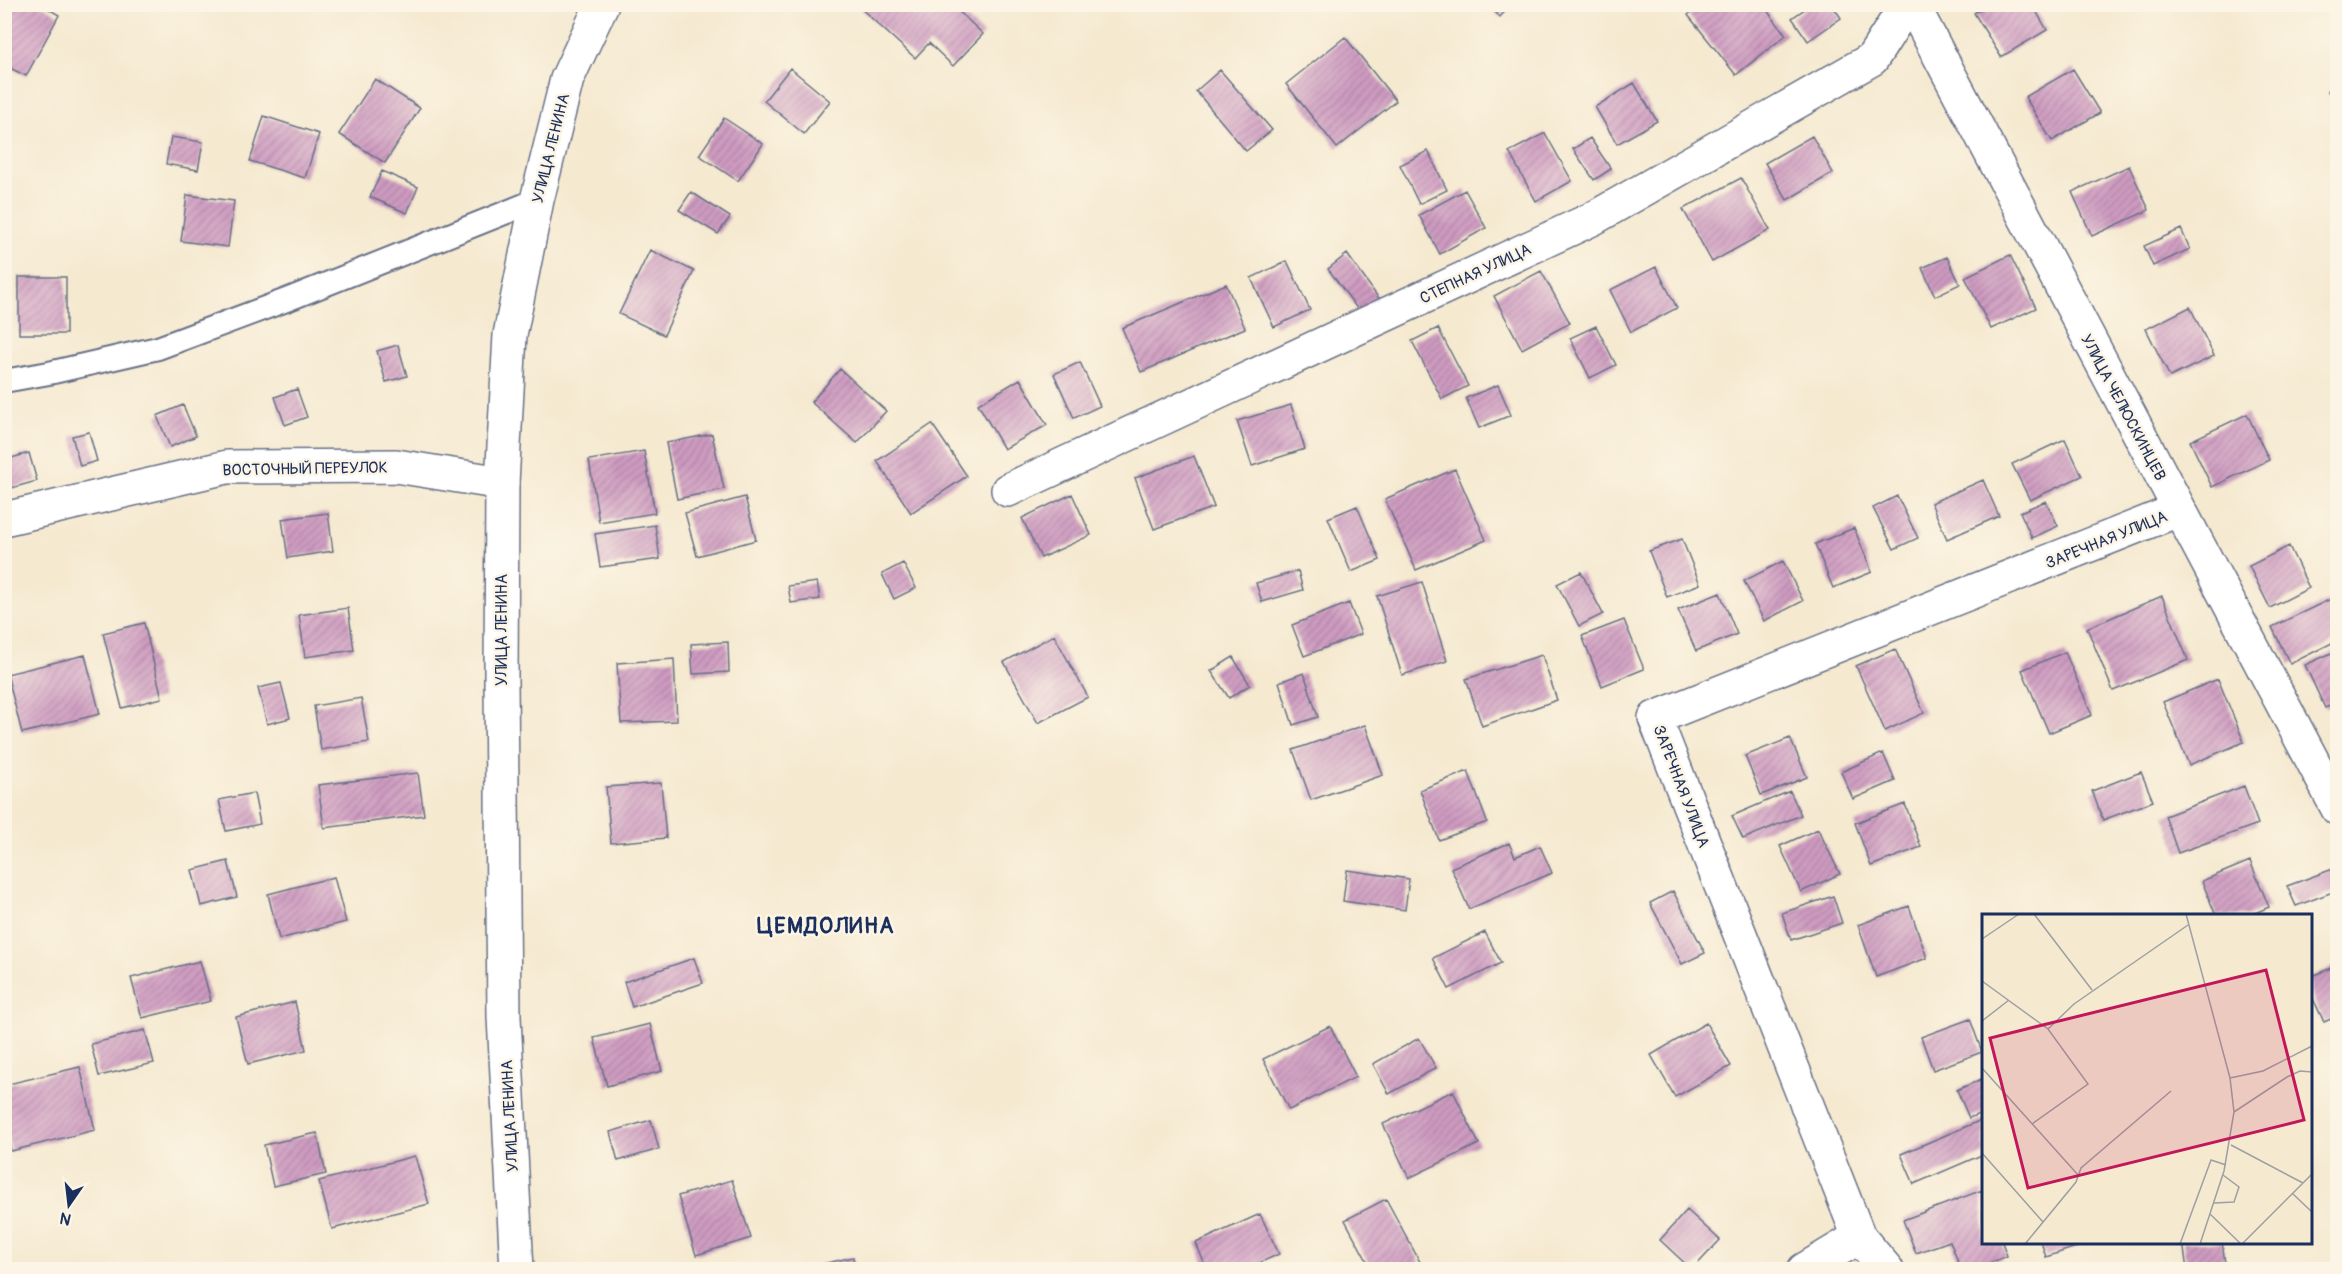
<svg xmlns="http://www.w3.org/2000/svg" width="2342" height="1274" font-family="Pangolin,sans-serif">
	<defs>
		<pattern id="building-hatch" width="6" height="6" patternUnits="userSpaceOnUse" patternTransform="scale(1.5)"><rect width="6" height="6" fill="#cf9bc1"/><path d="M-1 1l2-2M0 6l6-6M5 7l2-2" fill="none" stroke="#a77fa0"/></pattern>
	</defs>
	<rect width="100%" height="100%" fill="#fcf5e5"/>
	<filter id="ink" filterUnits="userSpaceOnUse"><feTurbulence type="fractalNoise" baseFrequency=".0167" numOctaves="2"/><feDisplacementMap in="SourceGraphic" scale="12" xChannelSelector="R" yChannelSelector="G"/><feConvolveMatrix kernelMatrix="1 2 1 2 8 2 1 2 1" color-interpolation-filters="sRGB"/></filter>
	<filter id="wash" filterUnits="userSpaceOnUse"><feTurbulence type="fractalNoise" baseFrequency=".008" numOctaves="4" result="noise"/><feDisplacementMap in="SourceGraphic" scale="24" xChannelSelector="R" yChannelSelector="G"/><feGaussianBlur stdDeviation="1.35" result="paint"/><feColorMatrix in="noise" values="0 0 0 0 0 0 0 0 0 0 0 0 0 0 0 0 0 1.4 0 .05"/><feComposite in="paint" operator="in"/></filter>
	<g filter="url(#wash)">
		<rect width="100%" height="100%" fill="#f5e9d0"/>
		<g id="blocks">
			<path fill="url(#building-hatch)" d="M4,4H40L59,15L26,76L4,65Z
				M856,4H951L983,34L953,66L929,43L915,58Z
				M1487,4H1512L1500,17Z
				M1701,4H1762L1786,35L1736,75L1688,15Z
				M1812,4H1832L1841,18L1808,41L1792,18Z
				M1989,4H2032L2047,30L2001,57L1974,13Z
				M1345,37L1396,101L1337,148L1286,84Z
				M790,68L830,101L804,134L764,101Z
				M2073,69L2100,113L2052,141L2025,97Z
				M1220,70L1272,130L1246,151L1196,91Z
				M375,79L420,108L385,163L339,134Z
				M1634,83L1657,121L1617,144L1595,107Z
				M2338,85V109L2328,91Z
				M264,116L319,134L305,178L250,161Z
				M724,118L763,144L738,181L699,155Z
				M1545,133L1572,181L1536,201L1509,152Z
				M1812,136L1833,173L1787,200L1765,163Z
				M171,137L203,142L198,170L166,164Z
				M1590,138L1611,169L1594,180L1573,149Z
				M1428,151L1447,190L1419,204L1400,165Z
				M2129,166L2149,210L2092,236L2072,192Z
				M382,171L418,187L407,213L370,197Z
				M1741,178L1770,230L1712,262L1683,209Z
				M1465,190L1486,228L1440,254L1419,215Z
				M691,192L730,217L718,234L679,210Z
				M187,195L234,201L228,247L181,241Z
				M2181,229L2190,249L2153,266L2144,246Z
				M650,250L694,271L664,335L619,314Z
				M1347,254L1380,300L1361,314L1328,269Z
				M2010,255L2036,308L1991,329L1965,277Z
				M1947,257L1960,284L1935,296L1922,268Z
				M1287,261L1310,310L1274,327L1251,278Z
				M1656,267L1677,308L1631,332L1610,290Z
				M1541,271L1570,323L1522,349L1494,296Z
				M19,277H66V334H19Z
				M1226,284L1245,328L1141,372L1122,328Z
				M2190,307L2214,356L2170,377L2146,329Z
				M1596,326L1616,365L1590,378L1570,338Z
				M1438,328L1468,386L1442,399L1412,341Z
				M398,345L407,376L386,382L377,351Z
				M1080,362L1100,406L1074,418L1054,374Z
				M840,369L886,411L857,443L811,402Z
				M1020,379L1047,425L1004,449L978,404Z
				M1498,385L1511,415L1479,428L1466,398Z
				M297,389L307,417L285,425L275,397Z
				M183,405L196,436L170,447L157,416Z
				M1291,405L1305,449L1252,466L1237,421Z
				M2247,414L2269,460L2212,487L2190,441Z
				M932,424L967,476L911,513L877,461Z
				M89,432L97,461L80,466L72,436Z
				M712,434L724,489L677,499L666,443Z
				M2065,439L2082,476L2030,500L2012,464Z
				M644,451L655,513L599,522L589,460Z
				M29,453L37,481L4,490V460Z
				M1194,456L1214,507L1154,529L1135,478Z
				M1455,469L1486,540L1416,570L1385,499Z
				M1983,480L1999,516L1947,539L1931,503Z
				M1072,494L1091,535L1041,558L1022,518Z
				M1897,496L1918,538L1894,549L1873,508Z
				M745,497L756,540L697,556L685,513Z
				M2046,501L2058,526L2032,538L2020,512Z
				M1357,506L1380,560L1351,572L1328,518Z
				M328,513L333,551L288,558L282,519Z
				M655,525L660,559L600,567L595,534Z
				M1854,528L1872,572L1833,588L1815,544Z
				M1682,539L1700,584L1667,597L1649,551Z
				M2289,546L2309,588L2270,608L2249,566Z
				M1783,561L1803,601L1764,621L1744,581Z
				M903,563L916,588L894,599L882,574Z
				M1298,571L1303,590L1262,602L1256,583Z
				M1581,572L1603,614L1579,626L1557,584Z
				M817,582L820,599L791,603L788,586Z
				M1422,582L1447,661L1402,675L1377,596Z
				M1720,593L1737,634L1696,651L1678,610Z
				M2162,596L2188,660L2113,691L2087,628Z
				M2335,597L2338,603V640L2290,664L2272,627Z
				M1349,603L1361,634L1304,656L1292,625Z
				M348,608L354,650L305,657L299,615Z
				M1624,620L1644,669L1602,686L1582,636Z
				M144,623L162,698L122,708L103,633Z
				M1054,635L1088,697L1038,723L1004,662Z
				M728,642L729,672L693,674L691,644Z
				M1895,649L1924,713L1885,731L1856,666Z
				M2338,650V702L2325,708L2305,665Z
				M2065,652L2092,715L2049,733L2022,670Z
				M85,655L100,714L22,733L7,674Z
				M1542,655L1557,700L1482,726L1466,679Z
				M1233,657L1250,685L1229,698L1211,671Z
				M674,659L677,721L621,723L617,663Z
				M1304,673L1318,717L1293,725L1279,682Z
				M2218,679L2244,742L2189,765L2163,702Z
				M281,683L290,718L267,724L258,688Z
				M361,698L369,742L321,750L314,706Z
				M1365,725L1383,775L1311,800L1293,750Z
				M1790,738L1807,777L1761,795L1745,756Z
				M1883,753L1895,781L1853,799L1841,772Z
				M1468,771L1487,822L1439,840L1420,790Z
				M2141,772L2153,801L2103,820L2092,791Z
				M418,773L424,815L324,828L318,785Z
				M661,783L666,838L611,843L606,787Z
				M2244,786L2258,824L2178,853L2165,816Z
				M1790,791L1801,815L1743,839L1732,816Z
				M254,793L260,824L226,831L219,800Z
				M1905,804L1921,847L1871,866L1855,823Z
				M1818,829L1840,874L1801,892L1780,846Z
				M1509,843L1515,857L1540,846L1552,873L1469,909L1451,868Z
				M228,861L237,897L201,906L192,870Z
				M2250,861L2269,907L2248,916H2216L2202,881Z
				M2333,869L2338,882V890L2296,906L2287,886Z
				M1347,870L1409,879L1405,910L1343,901Z
				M334,877L346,922L279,939L268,894Z
				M1673,891L1705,953L1682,964L1650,903Z
				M1833,896L1842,923L1791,940L1782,913Z
				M1909,906L1927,958L1876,977L1858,925Z
				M1485,932L1501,963L1449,989L1433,958Z
				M694,958L703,983L632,1007L624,982Z
				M200,961L211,1001L142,1018L131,978Z
				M2338,965V1016L2324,1022L2310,992V977Z
				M295,1002L306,1050L248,1064L236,1017Z
				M1970,1019L1982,1052L1933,1070L1921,1037Z
				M1706,1023L1731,1066L1675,1097L1651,1055Z
				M650,1024L662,1071L607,1086L594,1038Z
				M1330,1026L1356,1077L1289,1110L1263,1059Z
				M145,1030L154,1063L99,1076L91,1044Z
				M1419,1038L1436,1068L1389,1094L1373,1064Z
				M80,1067L95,1130L11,1151L4,1122V1085Z
				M1984,1078V1112L1969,1118L1957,1090Z
				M1453,1091L1479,1144L1409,1178L1383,1124Z
				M1984,1119V1154L1914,1184L1901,1154Z
				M651,1120L659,1149L618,1161L610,1132Z
				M317,1133L326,1174L273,1186L264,1145Z
				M415,1156L429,1204L332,1229L319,1181Z
				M732,1180L751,1238L696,1255L678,1196Z
				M1982,1190L1984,1242H2002L2007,1256L1972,1270H1961L1950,1241L1916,1253L1903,1220Z
				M1386,1199L1420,1262L1406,1270H1372L1345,1220Z
				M1687,1210L1720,1240L1692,1270L1660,1240Z
				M1260,1214L1279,1254L1244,1270H1207L1196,1243Z
				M2041,1242H2088V1243L2046,1257Z
				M2183,1242H2222L2226,1270H2187Z
				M853,1257L855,1270H801V1269Z"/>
		</g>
	</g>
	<g filter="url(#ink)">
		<use href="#blocks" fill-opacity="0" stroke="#677086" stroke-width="1.5"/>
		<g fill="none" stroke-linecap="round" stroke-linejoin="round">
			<defs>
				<path id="service" d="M4,381L49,373L158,348L289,299L537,200"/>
				<path id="minor" d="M1912,4L2338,809
					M1008,490L1594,218L1872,59L1907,4
					M4,519L227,467L396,466L502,483
					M1804,1270L1859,1237
					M1887,1270L1859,1237L1655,718L2178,510"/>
				<path id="trunk" d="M517,1270L504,1017L501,680L502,483L510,335L537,200L567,79L602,4"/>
			</defs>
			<use href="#service" stroke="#677086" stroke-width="26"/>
			<use href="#minor" stroke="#677086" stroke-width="36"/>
			<use href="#trunk" stroke="#677086" stroke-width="36"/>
			<use href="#service" stroke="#fff" stroke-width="22"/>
			<use href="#minor" stroke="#fff" stroke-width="33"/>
			<use href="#trunk" stroke="#fff" stroke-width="33"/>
		</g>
	</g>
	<g text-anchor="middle" stroke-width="5" stroke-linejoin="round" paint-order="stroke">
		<g font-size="16" fill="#1b2f5e" stroke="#fcf5e5">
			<text transform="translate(550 148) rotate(-76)" y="6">УЛИЦА ЛЕНИНА</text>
			<text transform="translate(1475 273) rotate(-25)" y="6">СТЕПНАЯ УЛИЦА</text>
			<text transform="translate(2124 407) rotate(62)" y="6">УЛИЦА ЧЕЛЮСКИНЦЕВ</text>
			<text transform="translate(305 468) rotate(-1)" y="6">ВОСТОЧНЫЙ ПЕРЕУЛОК</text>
			<text transform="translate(2106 539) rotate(-22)" y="6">ЗАРЕЧНАЯ УЛИЦА</text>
			<text transform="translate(501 630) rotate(-90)" y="6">УЛИЦА ЛЕНИНА</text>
			<text transform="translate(1682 786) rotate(69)" y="6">ЗАРЕЧНАЯ УЛИЦА</text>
			<text transform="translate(509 1116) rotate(-93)" y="6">УЛИЦА ЛЕНИНА</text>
		</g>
		<g font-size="22" font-weight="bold" letter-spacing="1.5" fill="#1b2f5e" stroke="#fcf5e5">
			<text x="826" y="933">ЦЕМДОЛИНА</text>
		</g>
	</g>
	<g transform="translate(1982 914)">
		<rect width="330" height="330" fill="#f5e9d0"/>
		<path fill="none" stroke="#9e9fa2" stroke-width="1.5" d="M52,0L110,76M204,0L248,164L252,198L242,257L218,330M0,25L37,0M0,67L66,115L106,170L50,210M0,107L27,86M66,115L92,90L206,11M0,154L97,262M248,164L281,157L330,132M252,198L305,163L318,157L330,158M249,231L321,269M0,239L61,308M311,280L330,298M232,289L252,288L257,273L241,261M228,300L259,330M43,330L94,268L99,254L189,177M198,330L229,246L244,251M260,330L330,260"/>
		<path fill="#c2185b" fill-opacity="0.15" stroke="#c2185b" stroke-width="3" d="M284,56L322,206L46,274L8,124Z"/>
		<rect width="330" height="330" fill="none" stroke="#1b2f5e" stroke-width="3"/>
	</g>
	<rect width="2342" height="1274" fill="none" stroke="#fcf5e5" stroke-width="24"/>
	<g transform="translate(69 1205) rotate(194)" stroke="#fcf5e5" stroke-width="4.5" paint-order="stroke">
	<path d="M0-4.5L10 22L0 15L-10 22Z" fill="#1b2f5e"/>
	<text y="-9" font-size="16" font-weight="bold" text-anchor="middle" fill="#1b2f5e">N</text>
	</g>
</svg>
